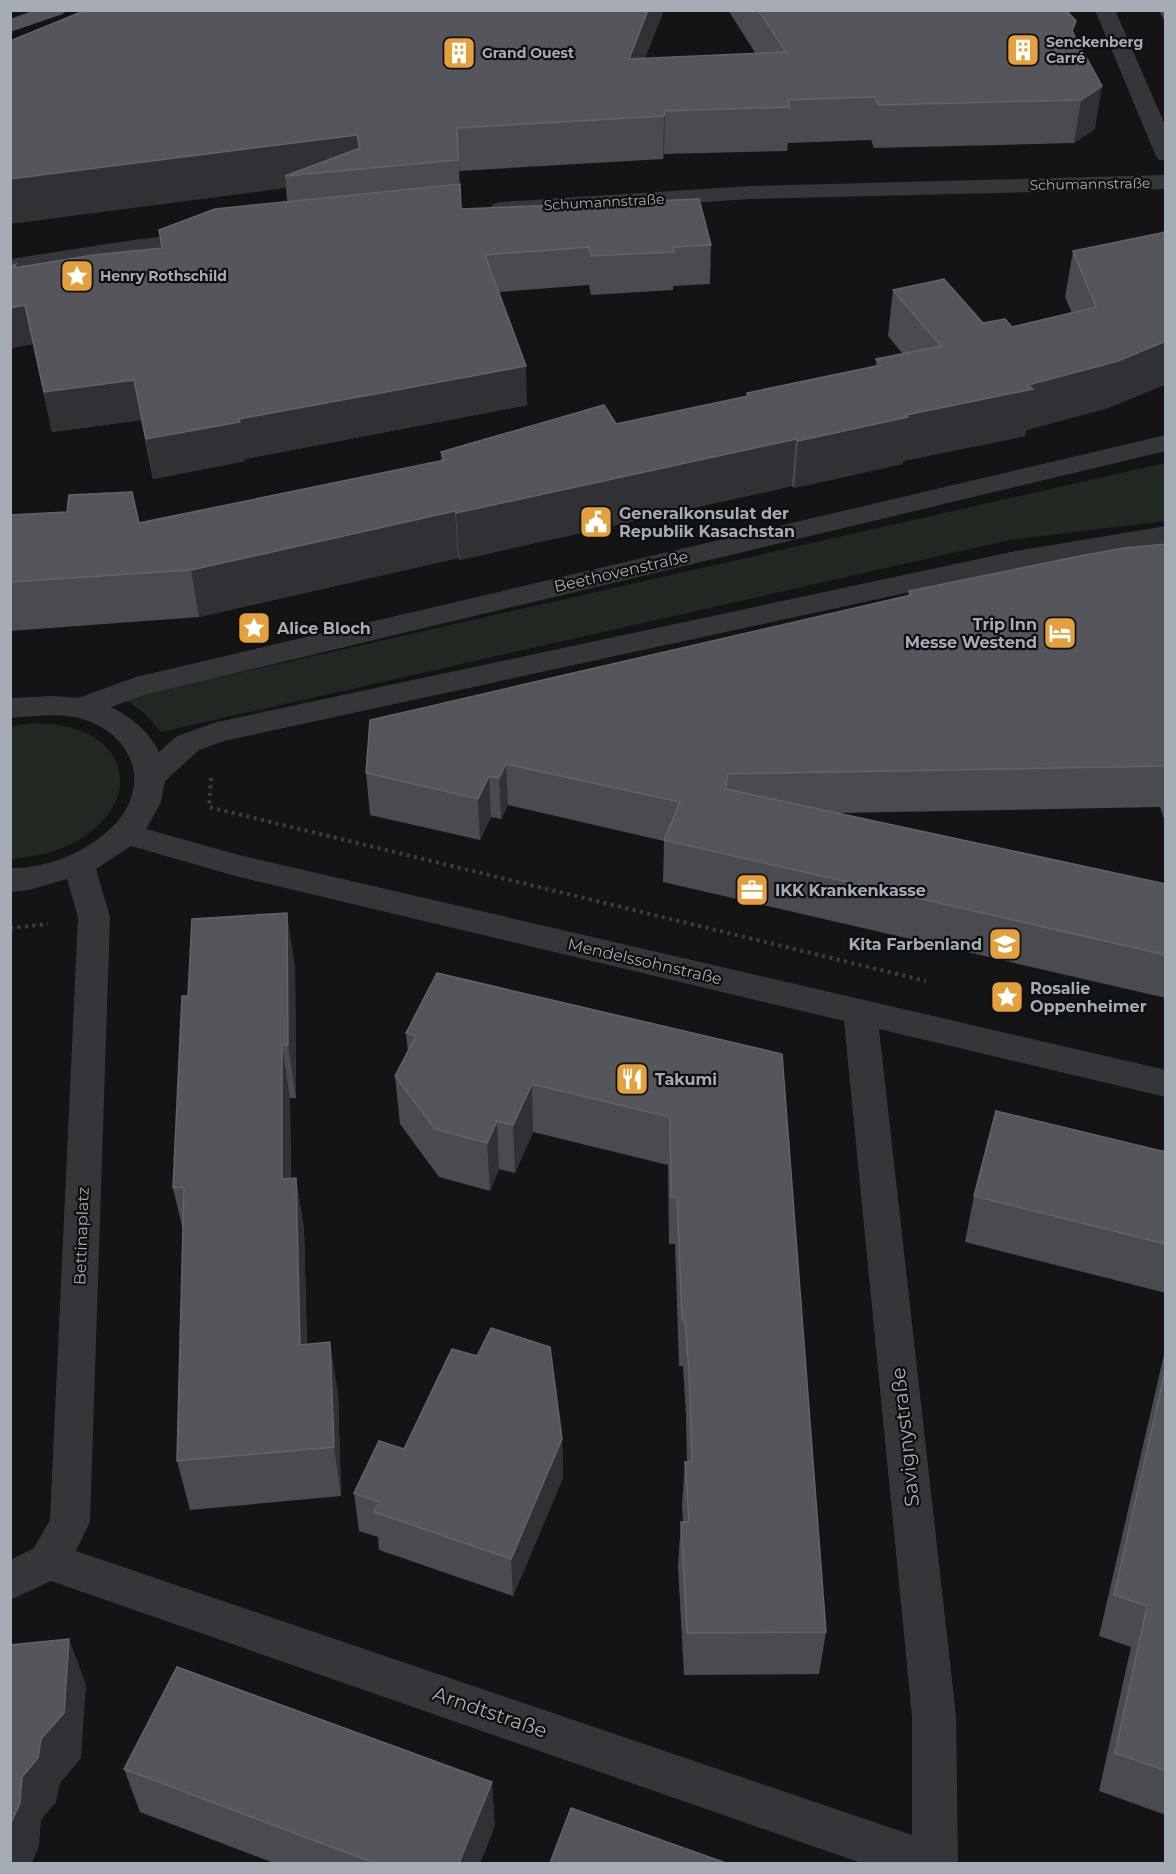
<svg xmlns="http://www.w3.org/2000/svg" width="1176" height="1874" font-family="Montserrat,sans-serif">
	<rect width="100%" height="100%" fill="#141415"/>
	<path fill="#202821" d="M1165,463V521L1010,540L161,732L143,712L124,699Z
		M34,723C54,724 74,726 92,736C102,741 112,752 116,762C130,796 105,824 77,841C57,853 33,856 11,860V726Z"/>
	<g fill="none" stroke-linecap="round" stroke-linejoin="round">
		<path stroke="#3b3d41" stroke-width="4" stroke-dasharray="3 4.5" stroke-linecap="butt" d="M211,778L209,807L926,981
			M10,928L48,924"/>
		<path fill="#35363a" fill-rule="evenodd" d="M1095,10H1115L1166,127V161L1158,159L1155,154Z
			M1166,175V189L750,199L501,216L493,214L489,209L493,204L501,202L750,186Z
			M205,232L213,234L217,239L213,244L10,273V259L133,240Z
			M1166,435V451L144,695L111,707C132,718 149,731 159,752L177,736L217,722L1016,551L1166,526V543L1016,569L224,741L199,750L165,781L161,802L146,829L239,855L1166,1070V1097L879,1029L956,1716L958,1864H864L51,1581L10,1600V1560L34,1548L50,1520L78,917L67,879L29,890L10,892V868C48,869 92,850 117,822C153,780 129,731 79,718C57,713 33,716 10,718V698L53,696L78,698L136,677ZM131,846L239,877L844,1021L912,1716V1835L76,1551L90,1522L110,917L96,869Z"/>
		<path fill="#515359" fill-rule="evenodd" d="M35,10H66L63,14L10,32V19Z"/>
	</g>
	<path fill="#4a4b50" d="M86,10H664L645,58L756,54L728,10H1066L1074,34L1095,129L1074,143L874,148L871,140L788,143L787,151L664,154L663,159L459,171L461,209L711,245L710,284L673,286V290L591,295L589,285L499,292L527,405L245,459V461L153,479L141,420L52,432L33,344L11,348L17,268L162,248L287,201L286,188Z
		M1159,10H1166V24Z
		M1166,232V384L1108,408L1026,430L1025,436L903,461L902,464L794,488L792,486L459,560L458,558L199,617L10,631V515L139,523L441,461V452L616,424L746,397L747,393L876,366V359L903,354L888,336L893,290L983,323L1012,327L1072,313L1065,297L1073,251Z
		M1166,544V819H1164L1160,807L836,813L1166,884V998L663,882L664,841L508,805L501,819L491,817L480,840L370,815L366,773L908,595L909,591Z
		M295,966L296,1098H290L291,1178H296L304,1230L307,1344L338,1393L341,1496L190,1510L177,1461L183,1230L173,1188L188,996Z
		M406,1033L782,1054L826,1632L819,1674L684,1675L678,1566L681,1522H683L682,1506L685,1462H687L686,1416L683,1366H679L675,1244H669L668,1165L533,1132L515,1173L499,1169L490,1191L439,1177L400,1124L395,1076L408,1052Z
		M1166,1152V1293L965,1242L974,1196Z
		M1166,1346V1815L1099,1791L1131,1647L1099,1636Z
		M562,1439L563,1478L513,1596L379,1550L378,1537L359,1531L354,1493L404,1449Z
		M124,1769L495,1825L480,1863H274L140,1812Z"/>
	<path fill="#303134" d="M648,10H664L628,101L629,59Z
		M1102,86L1095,129L1074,143L1081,100Z
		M665,111L664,154L663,159L664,116Z
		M357,135L360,169L285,176L286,188L10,224V179Z
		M16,264L33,344L11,348L10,349V308L14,268Z
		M1166,341V384L1108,408L1026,430L1025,436L903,461L902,464L794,488L798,441L1028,385Z
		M526,366L527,405L245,459V461L153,479L146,439L239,419Z
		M134,380L141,420L52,432L44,392Z
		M796,439L792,486L459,560L456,513Z
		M455,511L458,558L199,617L191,570Z
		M506,764L508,805L501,819L499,778Z
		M489,776L491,817L480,840L478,799Z
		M287,913L295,966L296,1098L288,1045Z
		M282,1045L290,1098L291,1231L282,1179Z
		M532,1084L533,1132L515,1173L513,1125Z
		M497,1121L499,1169L490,1191L487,1143Z
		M296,1178L304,1230L308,1395L300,1345Z
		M330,1342L338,1393L341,1496L334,1447Z
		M562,1439L563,1478L513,1596L511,1559Z
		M69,1639L86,1685L81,1758L60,1783L56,1802L41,1820L39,1846L32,1863H10V1825L22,1777Z
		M492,1782L495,1825L480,1863H459Z"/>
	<path fill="#54565b" stroke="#616369" stroke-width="1.5" d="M86,10H648L629,59L786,52L758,10H1066L1076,21L1072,31L1102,86L1081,100L878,105L875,97L788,100L790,107L665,111L664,116L457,128L458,160L285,176L360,148L357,135L10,179V41Z
		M460,184L461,209L699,199L711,245L673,247L674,252L591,256L589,247L485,255L526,366L239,419L240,422L146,439L134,380L44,392L25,305L10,308V267L16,264L14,268L93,255L162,248L159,230L215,209Z
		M1166,232V341L1118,361L1028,385L1033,389L906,415L908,417L798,441L796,439L456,513L455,511L191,570L10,582V515L67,512L69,495L132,492L139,523L445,460L441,452L604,405L616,424L748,396L747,393L881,365L876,359L941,346L893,290L944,279L983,323L1005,319L1012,327L1096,307L1073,251Z
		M1166,544V766L727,774L726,789L1166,884V955L664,840L680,802L506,764L499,778L489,776L478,799L366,773L370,720L911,595L909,591L1080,556L1124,548Z
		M287,913L288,1045H282V1179L296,1178L300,1345L330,1342L334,1447L177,1461L184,1187L173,1188L182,996H188L192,919Z
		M437,973L782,1054L826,1632L687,1633L681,1522H689L685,1462H692L689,1371L685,1320H682L677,1197H671L670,1117L532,1084L513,1125L497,1121L487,1143L435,1129L395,1076L416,1036L406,1033Z
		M996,1111L1166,1152V1244L974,1196Z
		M491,1328L550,1347L562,1439L511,1559L374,1512L379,1502L354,1493L379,1441L404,1449L452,1349L477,1356Z
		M1166,1367V1771L1115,1753L1147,1606L1114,1595Z
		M69,1639L64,1713L41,1739L38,1758L22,1777L20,1803L10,1825V1645Z
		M177,1667L492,1782L459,1863H374L124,1769Z
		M571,1808L726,1863H550Z"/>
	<defs>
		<symbol id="building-square" viewBox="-11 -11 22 22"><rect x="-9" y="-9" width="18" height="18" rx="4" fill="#e4a03d" stroke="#0f0f10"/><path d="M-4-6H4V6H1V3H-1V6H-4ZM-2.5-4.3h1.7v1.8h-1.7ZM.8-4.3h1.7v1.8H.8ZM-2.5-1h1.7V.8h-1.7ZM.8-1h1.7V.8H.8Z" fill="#fff"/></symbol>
		<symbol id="sight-square" viewBox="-11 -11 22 22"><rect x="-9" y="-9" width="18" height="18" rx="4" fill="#e4a03d" stroke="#0f0f10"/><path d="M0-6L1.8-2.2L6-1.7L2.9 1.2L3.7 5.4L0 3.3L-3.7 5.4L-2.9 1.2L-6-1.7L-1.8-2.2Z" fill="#fff"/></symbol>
		<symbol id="civic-square" viewBox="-11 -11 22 22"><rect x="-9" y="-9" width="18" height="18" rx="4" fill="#e4a03d" stroke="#0f0f10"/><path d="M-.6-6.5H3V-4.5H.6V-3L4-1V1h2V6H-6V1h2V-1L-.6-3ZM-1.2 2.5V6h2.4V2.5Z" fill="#fff"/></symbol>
		<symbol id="hotel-square" viewBox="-11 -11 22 22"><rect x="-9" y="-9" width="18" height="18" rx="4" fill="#e4a03d" stroke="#0f0f10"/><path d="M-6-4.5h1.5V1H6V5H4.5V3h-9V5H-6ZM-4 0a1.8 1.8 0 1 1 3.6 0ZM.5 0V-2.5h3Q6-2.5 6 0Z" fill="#fff"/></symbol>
		<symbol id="office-square" viewBox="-11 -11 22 22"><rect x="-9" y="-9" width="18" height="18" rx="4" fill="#e4a03d" stroke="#0f0f10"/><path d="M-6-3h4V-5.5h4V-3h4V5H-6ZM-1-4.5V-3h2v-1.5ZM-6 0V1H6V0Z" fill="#fff"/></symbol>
		<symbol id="school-square" viewBox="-11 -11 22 22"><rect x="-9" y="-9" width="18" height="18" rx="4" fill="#e4a03d" stroke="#0f0f10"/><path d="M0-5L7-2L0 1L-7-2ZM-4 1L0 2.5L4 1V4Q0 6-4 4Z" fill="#fff"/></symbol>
		<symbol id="restaurant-square" viewBox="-11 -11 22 22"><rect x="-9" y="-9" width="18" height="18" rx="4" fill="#e4a03d" stroke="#0f0f10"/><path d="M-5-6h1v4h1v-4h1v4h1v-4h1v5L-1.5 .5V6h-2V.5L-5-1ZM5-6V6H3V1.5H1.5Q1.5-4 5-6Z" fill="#fff"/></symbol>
	</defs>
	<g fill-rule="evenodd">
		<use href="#building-square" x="1004" y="31" width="38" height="38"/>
		<use href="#building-square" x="440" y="34" width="38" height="38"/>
		<use href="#sight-square" x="58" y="257" width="38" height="38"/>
		<use href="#civic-square" x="577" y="503" width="38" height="38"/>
		<use href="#sight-square" x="235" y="609" width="38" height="38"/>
		<use href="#hotel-square" x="1041" y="614" width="38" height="38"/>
		<use href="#office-square" x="733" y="871" width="38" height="38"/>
		<use href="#school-square" x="986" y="925" width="38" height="38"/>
		<use href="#sight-square" x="988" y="978" width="38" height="38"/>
		<use href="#restaurant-square" x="613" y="1060" width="38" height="38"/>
	</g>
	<g text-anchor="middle" stroke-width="4.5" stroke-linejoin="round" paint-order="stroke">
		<g font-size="14" font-weight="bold" fill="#a6acb5" stroke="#0f0f10" text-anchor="start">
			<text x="1046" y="47">Senckenberg<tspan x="1046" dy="16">Carré</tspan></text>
			<text x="482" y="58">Grand Ouest</text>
			<text x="100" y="281">Henry Rothschild</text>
		</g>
		<g font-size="14" fill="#a6acb5" stroke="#0f0f10">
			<text transform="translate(1090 184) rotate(-1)" y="5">Schumannstraße</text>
			<text transform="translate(604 202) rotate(-3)" y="5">Schumannstraße</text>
		</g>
		<g font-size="16" font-weight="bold" fill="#a6acb5" stroke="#0f0f10" text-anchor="start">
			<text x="619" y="519">Generalkonsulat der<tspan x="619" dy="18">Republik Kasachstan</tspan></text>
			<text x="1037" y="630" text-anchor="end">Trip Inn<tspan x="1037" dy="18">Messe Westend</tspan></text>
			<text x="277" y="634">Alice Bloch</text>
			<text x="775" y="896">IKK Krankenkasse</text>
			<text x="982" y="950" text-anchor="end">Kita Farbenland</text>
			<text x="1030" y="994">Rosalie<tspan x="1030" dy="18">Oppenheimer</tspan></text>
			<text x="655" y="1085">Takumi</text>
		</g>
		<g font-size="16" fill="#a6acb5" stroke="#0f0f10">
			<text transform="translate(621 571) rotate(-13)" y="6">Beethovenstraße</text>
			<text transform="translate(645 961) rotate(13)" y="6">Mendelssohnstraße</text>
			<text transform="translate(81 1236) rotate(-88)" y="6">Bettinaplatz</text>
		</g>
		<g font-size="20" fill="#a6acb5" stroke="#0f0f10">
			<text transform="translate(905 1437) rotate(-96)" y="7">Savignystraße</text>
			<text transform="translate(490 1712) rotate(19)" y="7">Arndtstraße</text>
		</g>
	</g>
	<rect width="1176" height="1874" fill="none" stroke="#a6acb5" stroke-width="24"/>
</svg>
